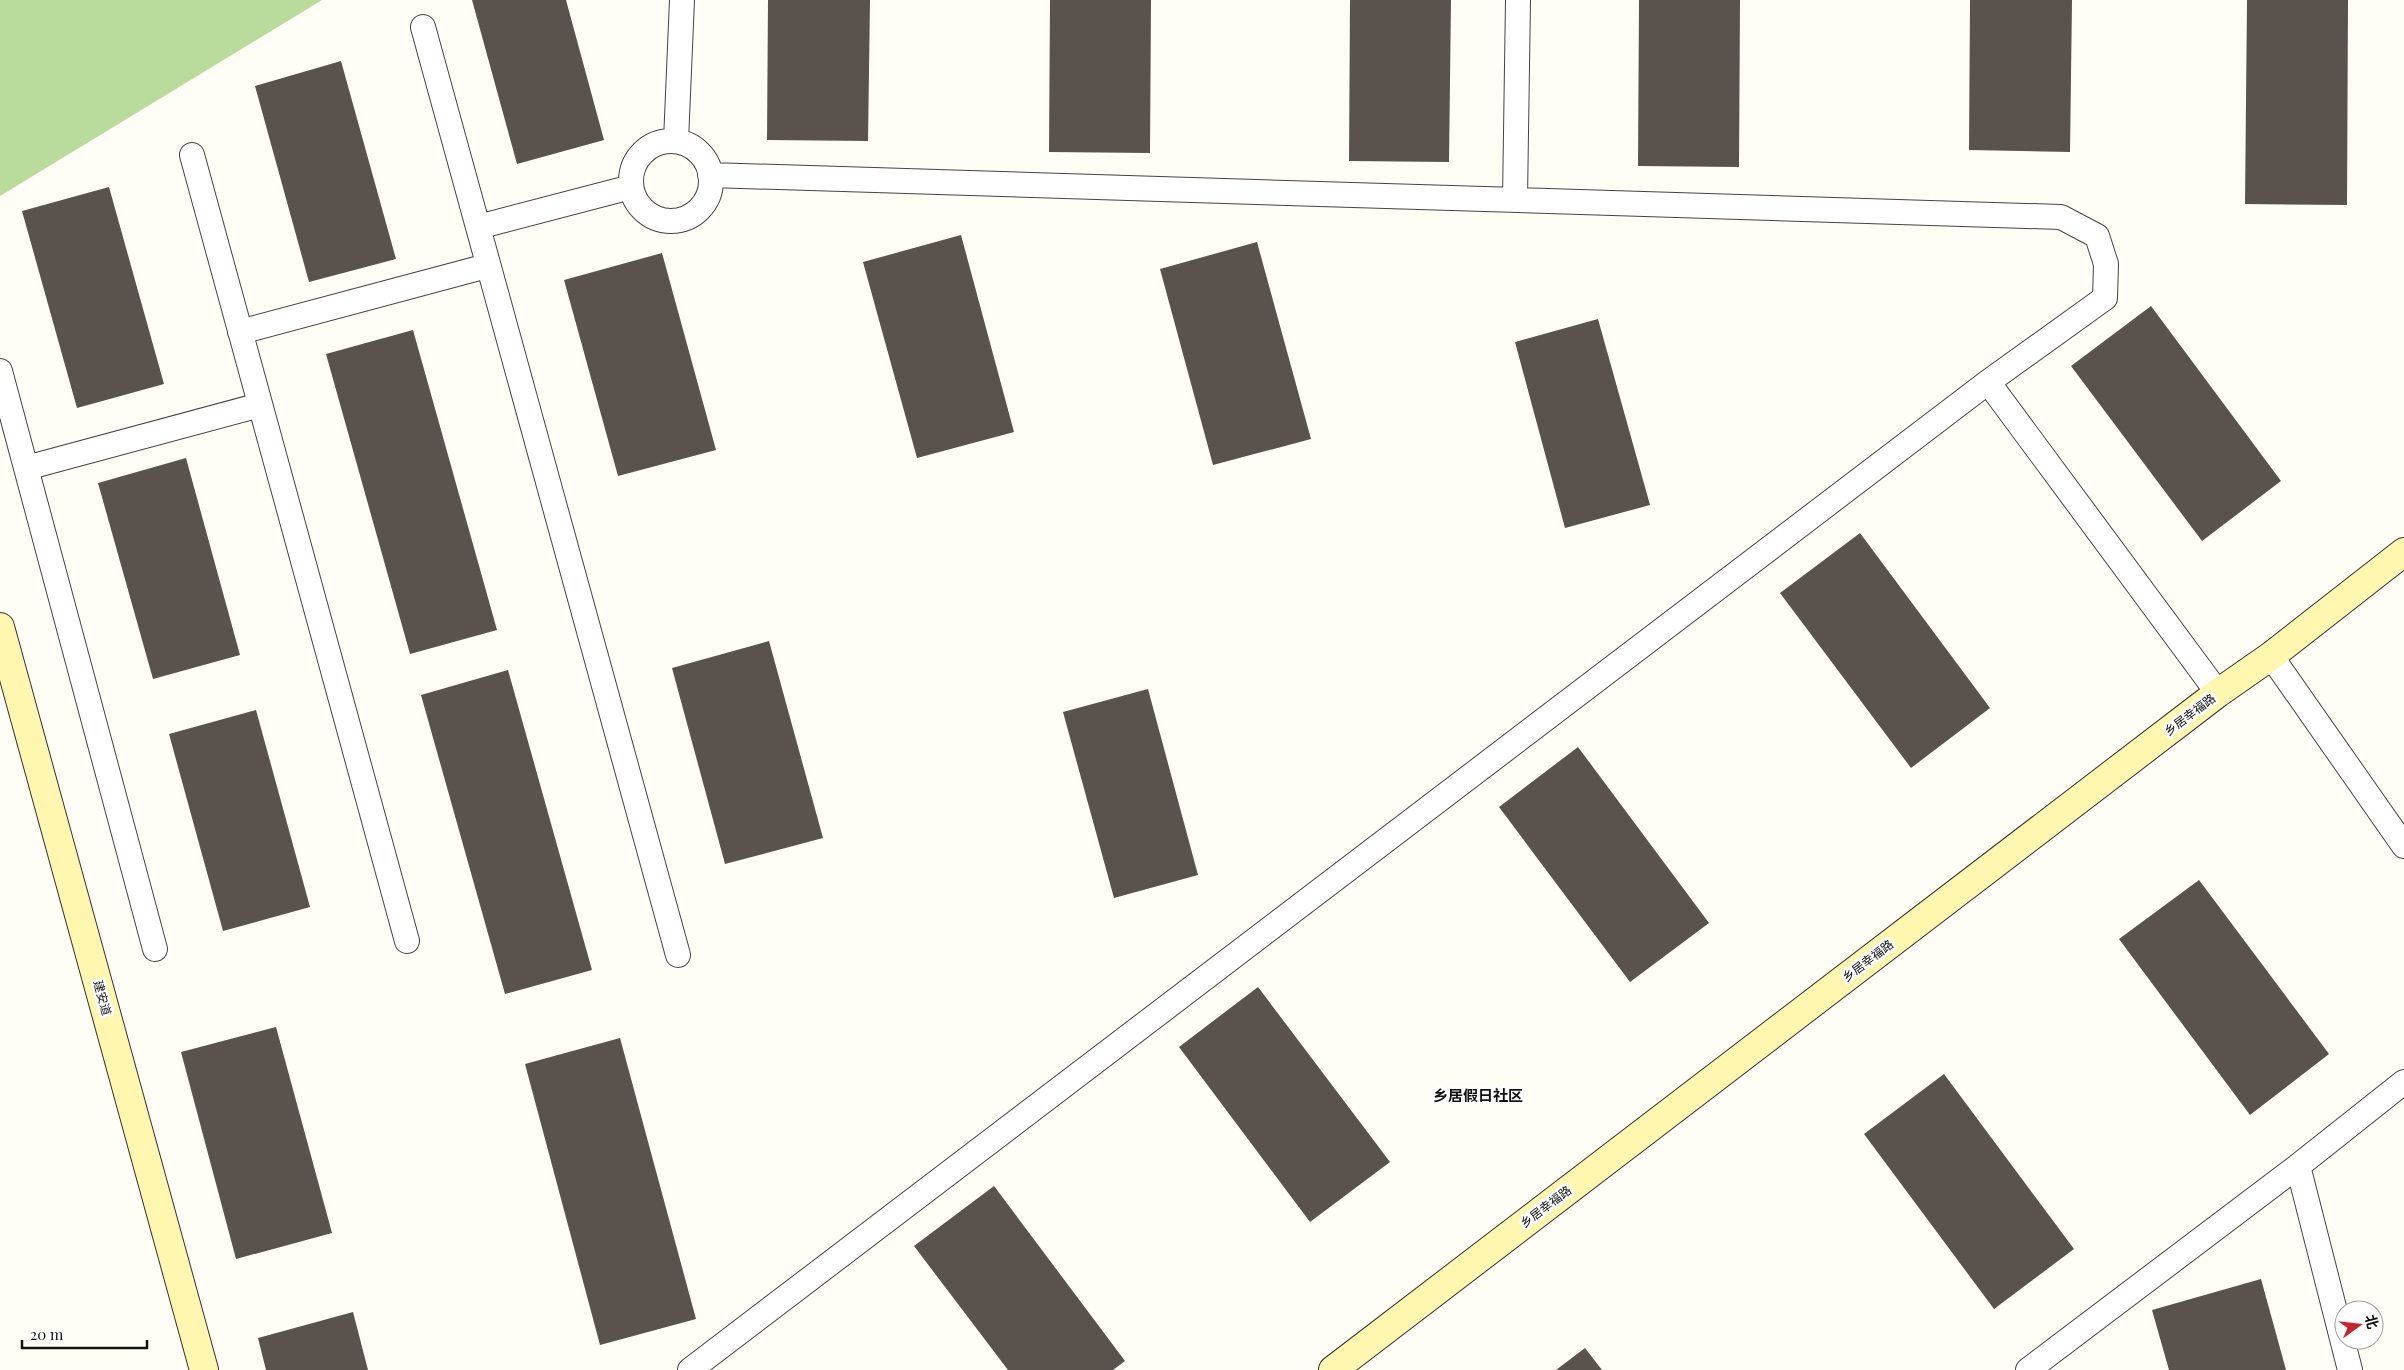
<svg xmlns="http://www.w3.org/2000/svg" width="2404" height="1370" font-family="'Playfair Display','Noto Sans SC',serif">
	<rect width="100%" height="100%" fill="#fffdf5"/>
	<path fill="#b9dc9c" d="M0,0H322L0,196Z"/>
	<path fill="#5a524d" d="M472,0H566L604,140L517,164Z
		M768,0H870L868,141L767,140Z
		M1050,0H1151L1150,153L1049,152Z
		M1350,0H1451L1449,162L1349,161Z
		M1639,0H1740L1739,167L1638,166Z
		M1970,0H2072L2070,152L1969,150Z
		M2247,0H2348L2347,205L2245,204Z
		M341,61L396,259L309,282L255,86Z
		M109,187L164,384L77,408L22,211Z
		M961,235L1014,432L917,458L863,262Z
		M1257,242L1311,439L1213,465L1160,269Z
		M662,253L716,450L618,476L564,280Z
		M2151,306L2281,481L2202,541L2071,366Z
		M1598,319L1650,505L1565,528L1515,342Z
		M413,330L497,630L410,654L326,354Z
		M186,458L240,655L153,679L98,483Z
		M1860,533L1990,708L1911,768L1780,593Z
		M769,641L823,838L725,864L672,668Z
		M508,670L592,970L505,994L421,695Z
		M1148,689L1198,875L1114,898L1063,712Z
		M256,710L310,907L223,931L169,734Z
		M1578,747L1709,923L1630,982L1499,807Z
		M2199,880L2329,1054L2250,1115L2119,939Z
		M1258,987L1390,1162L1310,1222L1179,1047Z
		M276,1027L332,1233L236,1259L181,1052Z
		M620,1038L696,1319L600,1345L525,1064Z
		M1944,1074L2074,1249L1994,1309L1864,1134Z
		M994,1186L1125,1361L1113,1370H1008L914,1246Z
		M2261,1279L2286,1370H2169L2152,1310Z
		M353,1312L368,1370H266L258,1338Z
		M1585,1348L1602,1370H1556Z"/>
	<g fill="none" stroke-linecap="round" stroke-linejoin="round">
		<defs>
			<path id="lane" d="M423,27L678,955
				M676,141L682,0
				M631 181a40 40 0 1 1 80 0a40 40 0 1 1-80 0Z
				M192,155L407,941
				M1515,199L1518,0
				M478,227L631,187
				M240,332L487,266
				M0,371L155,949
				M1988,382L2218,693
				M26,468L260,405
				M2271,656L2404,846
				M2298,1166L2350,1370
				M690,1370L1988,382L2105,298L2106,264L2097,236L2061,217L710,175
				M2028,1370L2298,1166L2404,1082"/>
			<path id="secondary" d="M0,627L204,1370
				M1333,1370L2218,693L2271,656L2404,552"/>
		</defs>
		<use href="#lane" stroke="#444" stroke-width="26"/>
		<use href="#secondary" stroke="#333" stroke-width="30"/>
		<use href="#lane" stroke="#fff" stroke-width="24"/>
		<use href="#secondary" stroke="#fff6b0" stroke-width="28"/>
	</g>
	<g text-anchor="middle" stroke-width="5" stroke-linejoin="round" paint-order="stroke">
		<g font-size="12" fill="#111" stroke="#fff">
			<text transform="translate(2190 715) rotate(-37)" y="4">乡居幸福路</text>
			<text transform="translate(1868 961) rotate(-37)" y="4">乡居幸福路</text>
			<text transform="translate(102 998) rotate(75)" y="4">建安道</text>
			<text transform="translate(1546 1207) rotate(-37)" y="4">乡居幸福路</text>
		</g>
		<g font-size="15" font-weight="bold" fill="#111" stroke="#fff">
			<text x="1478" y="1101">乡居假日社区</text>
		</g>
	</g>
	<g transform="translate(2359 1325) rotate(75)"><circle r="24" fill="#ffffff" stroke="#a0a0a0"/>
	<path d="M0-4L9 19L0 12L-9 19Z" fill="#c4262e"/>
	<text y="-8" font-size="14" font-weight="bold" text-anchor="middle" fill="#111111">北</text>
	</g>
	<path d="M22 1340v8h125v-8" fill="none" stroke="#111111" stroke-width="2.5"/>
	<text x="30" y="1340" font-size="15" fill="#111111" stroke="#ffffff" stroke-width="4" paint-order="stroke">20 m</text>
</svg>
